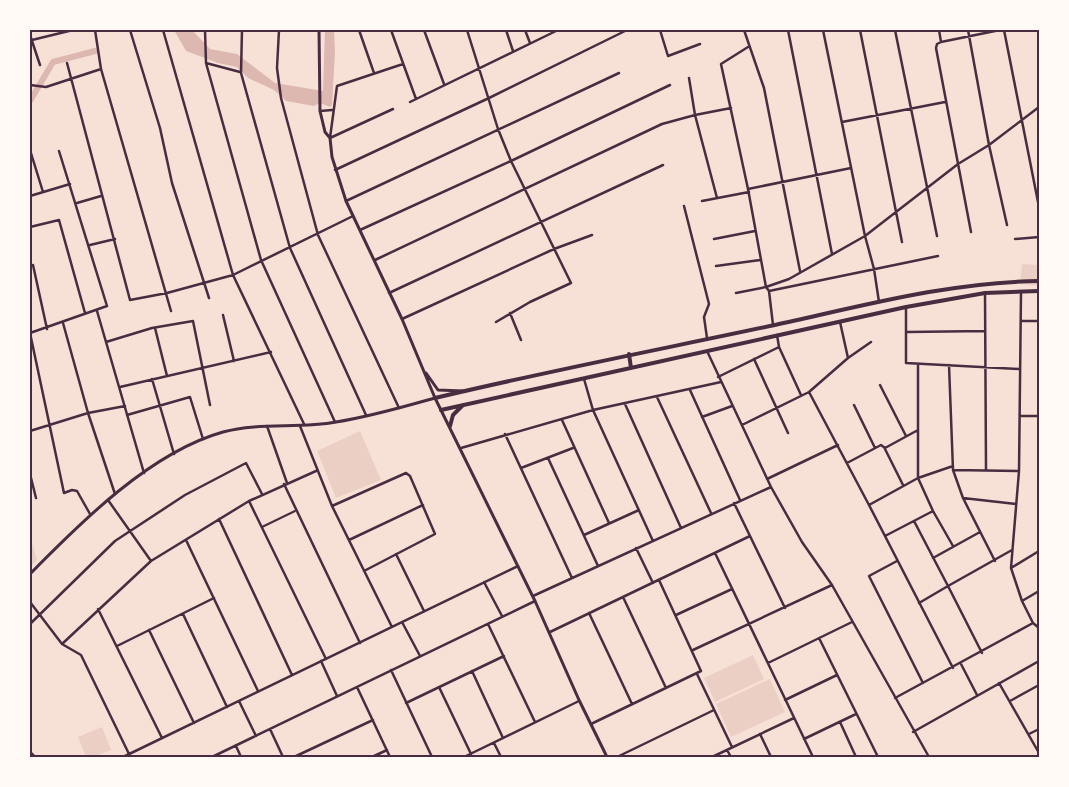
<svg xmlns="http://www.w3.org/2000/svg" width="1069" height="787" font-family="'Titillium Web',sans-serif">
	<rect width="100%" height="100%" fill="#f7e1d7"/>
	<path fill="#ebcfc5" d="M1022,264L1039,265V286L1020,284Z
		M360,431L381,480L336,498L317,451Z
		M30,537L37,560L30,567Z
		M753,655L764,679L715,702L704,678Z
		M770,679L785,712L731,737L716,704Z
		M102,727L111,750L94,757H86L78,737Z"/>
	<path fill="#dcb8b0" d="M174,30H192L210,49L237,54L275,83L323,91L325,30H334L335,52L332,105L330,107L320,103L314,106L286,101L274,90L248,78L237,67L218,63L186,51Z"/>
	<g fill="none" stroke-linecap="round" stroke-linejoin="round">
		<path stroke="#dcb8b0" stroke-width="6" d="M30,101L53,62L95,51"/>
		<path stroke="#4a2c40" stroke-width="2" d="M262,527L295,511"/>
		<path stroke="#4a2c40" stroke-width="2.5" d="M95,30L101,69L171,311
			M130,30L160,128L172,183L209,298
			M163,30L233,275L304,424
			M205,30L206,63L261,260L335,422
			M242,30L241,73L290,248L366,415
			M279,30L277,68L281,98L318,235L399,408
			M359,30L374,73
			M391,30L416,99
			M424,30L444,84
			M467,30L498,129L511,161L571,283L530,302L496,322
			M506,30L513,51
			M525,30L530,43
			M660,30L668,56L700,44
			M744,30L764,88L800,271
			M788,30L832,254
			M823,30L865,236L874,269L879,302
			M860,30L902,242
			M895,30L937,236
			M939,30L941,42L937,44L936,48L971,232
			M968,30L989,145L1007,225
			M1004,30L1039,207
			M30,35L40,65
			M32,40L73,30
			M941,42L1000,30
			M67,63L130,300L167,293L233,275L353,216
			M206,63L240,72
			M689,78L695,115L717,198
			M30,85L46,87L101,69
			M410,102L558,30
			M393,109L330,138L337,86L403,64
			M320,111L332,110
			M842,122L945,102
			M30,150L43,192
			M335,170L489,98L627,30
			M748,189L851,168
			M30,196L70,184
			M346,201L619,73
			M702,201L749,192
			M77,203L101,196
			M684,206L709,304L704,317L707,338
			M30,227L59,220L85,313
			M360,230L511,161L670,85
			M714,239L755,231
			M1015,239L1039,237
			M90,245L115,239
			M375,260L662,124L695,115L731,108
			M33,265L47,329
			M716,266L760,260
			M769,291L938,256
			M1021,292L1019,471L1011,568L1022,601L1033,623L1039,628
			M389,293L663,165
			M736,293L766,287L748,189L721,64L748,47
			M985,293L986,470
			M906,307V363L1019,369
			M97,311L144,473
			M510,313L521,340
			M223,315L234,361
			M402,319L554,249L592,235
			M1021,321H1039
			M63,323L88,413L115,494
			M773,325L769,291L766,287L789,279L865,236L958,164L989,145L1039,107
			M155,328L167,376
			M907,332L985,331
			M30,333L107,306L59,151
			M30,333L64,493L72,490L77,491L90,514
			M106,342L152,328L193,321L210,405
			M779,347L801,395
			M707,351L771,487L802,542L832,585L929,757
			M848,358L871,342
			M754,359L788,433
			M949,365L953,470L963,498L1016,504
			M718,377L779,347L777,335
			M152,379L174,454
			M584,379L593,410L653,541
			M880,385L906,436
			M120,387L271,352
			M690,390L740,500
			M809,392L869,505L918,478L953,466
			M657,397L711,513
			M625,404L681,528
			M854,405L875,448
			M127,415L190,397L203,439
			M1021,416H1039
			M702,417L732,406
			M562,420L609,523
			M742,425L809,392L848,358L840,322
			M267,426L287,483
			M300,426L332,506L392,627
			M30,431L88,413L125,406
			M505,434L572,578
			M461,448L593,410L721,382
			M885,449L903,485
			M548,458L598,566
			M847,463L881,445L885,448L918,430
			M521,468L573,448
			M953,470L1019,471
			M30,474L36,498
			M767,479L838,445
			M284,484L360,643
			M963,498L995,561
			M108,500L151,561
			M249,501L326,659
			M734,503L785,608
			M869,505L953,668
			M332,506L406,473L410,476L435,534L364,571
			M933,511L953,546
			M219,519L292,675
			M914,521L948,586L1012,550
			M584,535L639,510
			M885,536L933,511L918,478V364
			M186,540L258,691
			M349,540L423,505
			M636,548L653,583
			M715,553L813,757
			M396,554L424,611
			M933,558L980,532
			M897,561L869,576L923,683
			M1011,568L1039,551
			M484,582L502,616
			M533,596L771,487
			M623,597L666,688
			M1022,601L1039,591
			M30,602L62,644L81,655L129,754
			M919,603L948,586L982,653
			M98,609L162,738
			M589,613L632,704
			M183,614L227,707
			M676,615L732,589
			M402,622L420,656
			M30,624L115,541L185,495L246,463L262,494
			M488,624L535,722
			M149,630L194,723
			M550,632L750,536
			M819,638L878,757
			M62,644L151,561L249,501L316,471
			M117,646L214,598
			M693,650L832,585
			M321,661L337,696
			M768,663L852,622
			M961,664L977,695
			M391,670L432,757
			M472,671L503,738
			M697,674L732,747
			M999,683L1039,753
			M357,687L390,757
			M439,687L471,754
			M895,698L1033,623
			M785,700L837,675
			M239,701L256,736
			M1010,701L1039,685
			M406,703L504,656
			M840,722L856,757
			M591,724L701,671L659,580
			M270,729L283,757
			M913,732L1039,661
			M760,734L771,757
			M1029,734L1039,729
			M804,739L856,714
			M494,743L501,757
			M236,746L241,757
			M727,750L731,757
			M123,757L518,566
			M212,757L535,601
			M294,757L373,720
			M372,757L387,750
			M464,757L579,701
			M617,757L714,710
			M712,757L794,718"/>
		<path stroke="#4a2c40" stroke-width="3" d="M319,30L320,111L325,132L330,138L332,157L346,201L402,319L435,398L535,601L579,700L607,757
			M426,373L438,390L463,391
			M30,574C81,522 151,452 223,432C260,422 299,429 336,422C369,417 403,407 435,398"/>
		<path stroke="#4a2c40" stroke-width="4" d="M629,354L631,368
			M435,398C548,371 662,349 775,325C862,306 949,282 1039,281
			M441,410L906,307L985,293L1039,291
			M450,426L453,415L463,405
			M30,753L34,757"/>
	</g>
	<rect width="1069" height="787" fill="none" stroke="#fffaf5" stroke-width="62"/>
	<rect x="31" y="31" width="1007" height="725" fill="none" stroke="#4a2c40" stroke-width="2"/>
</svg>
